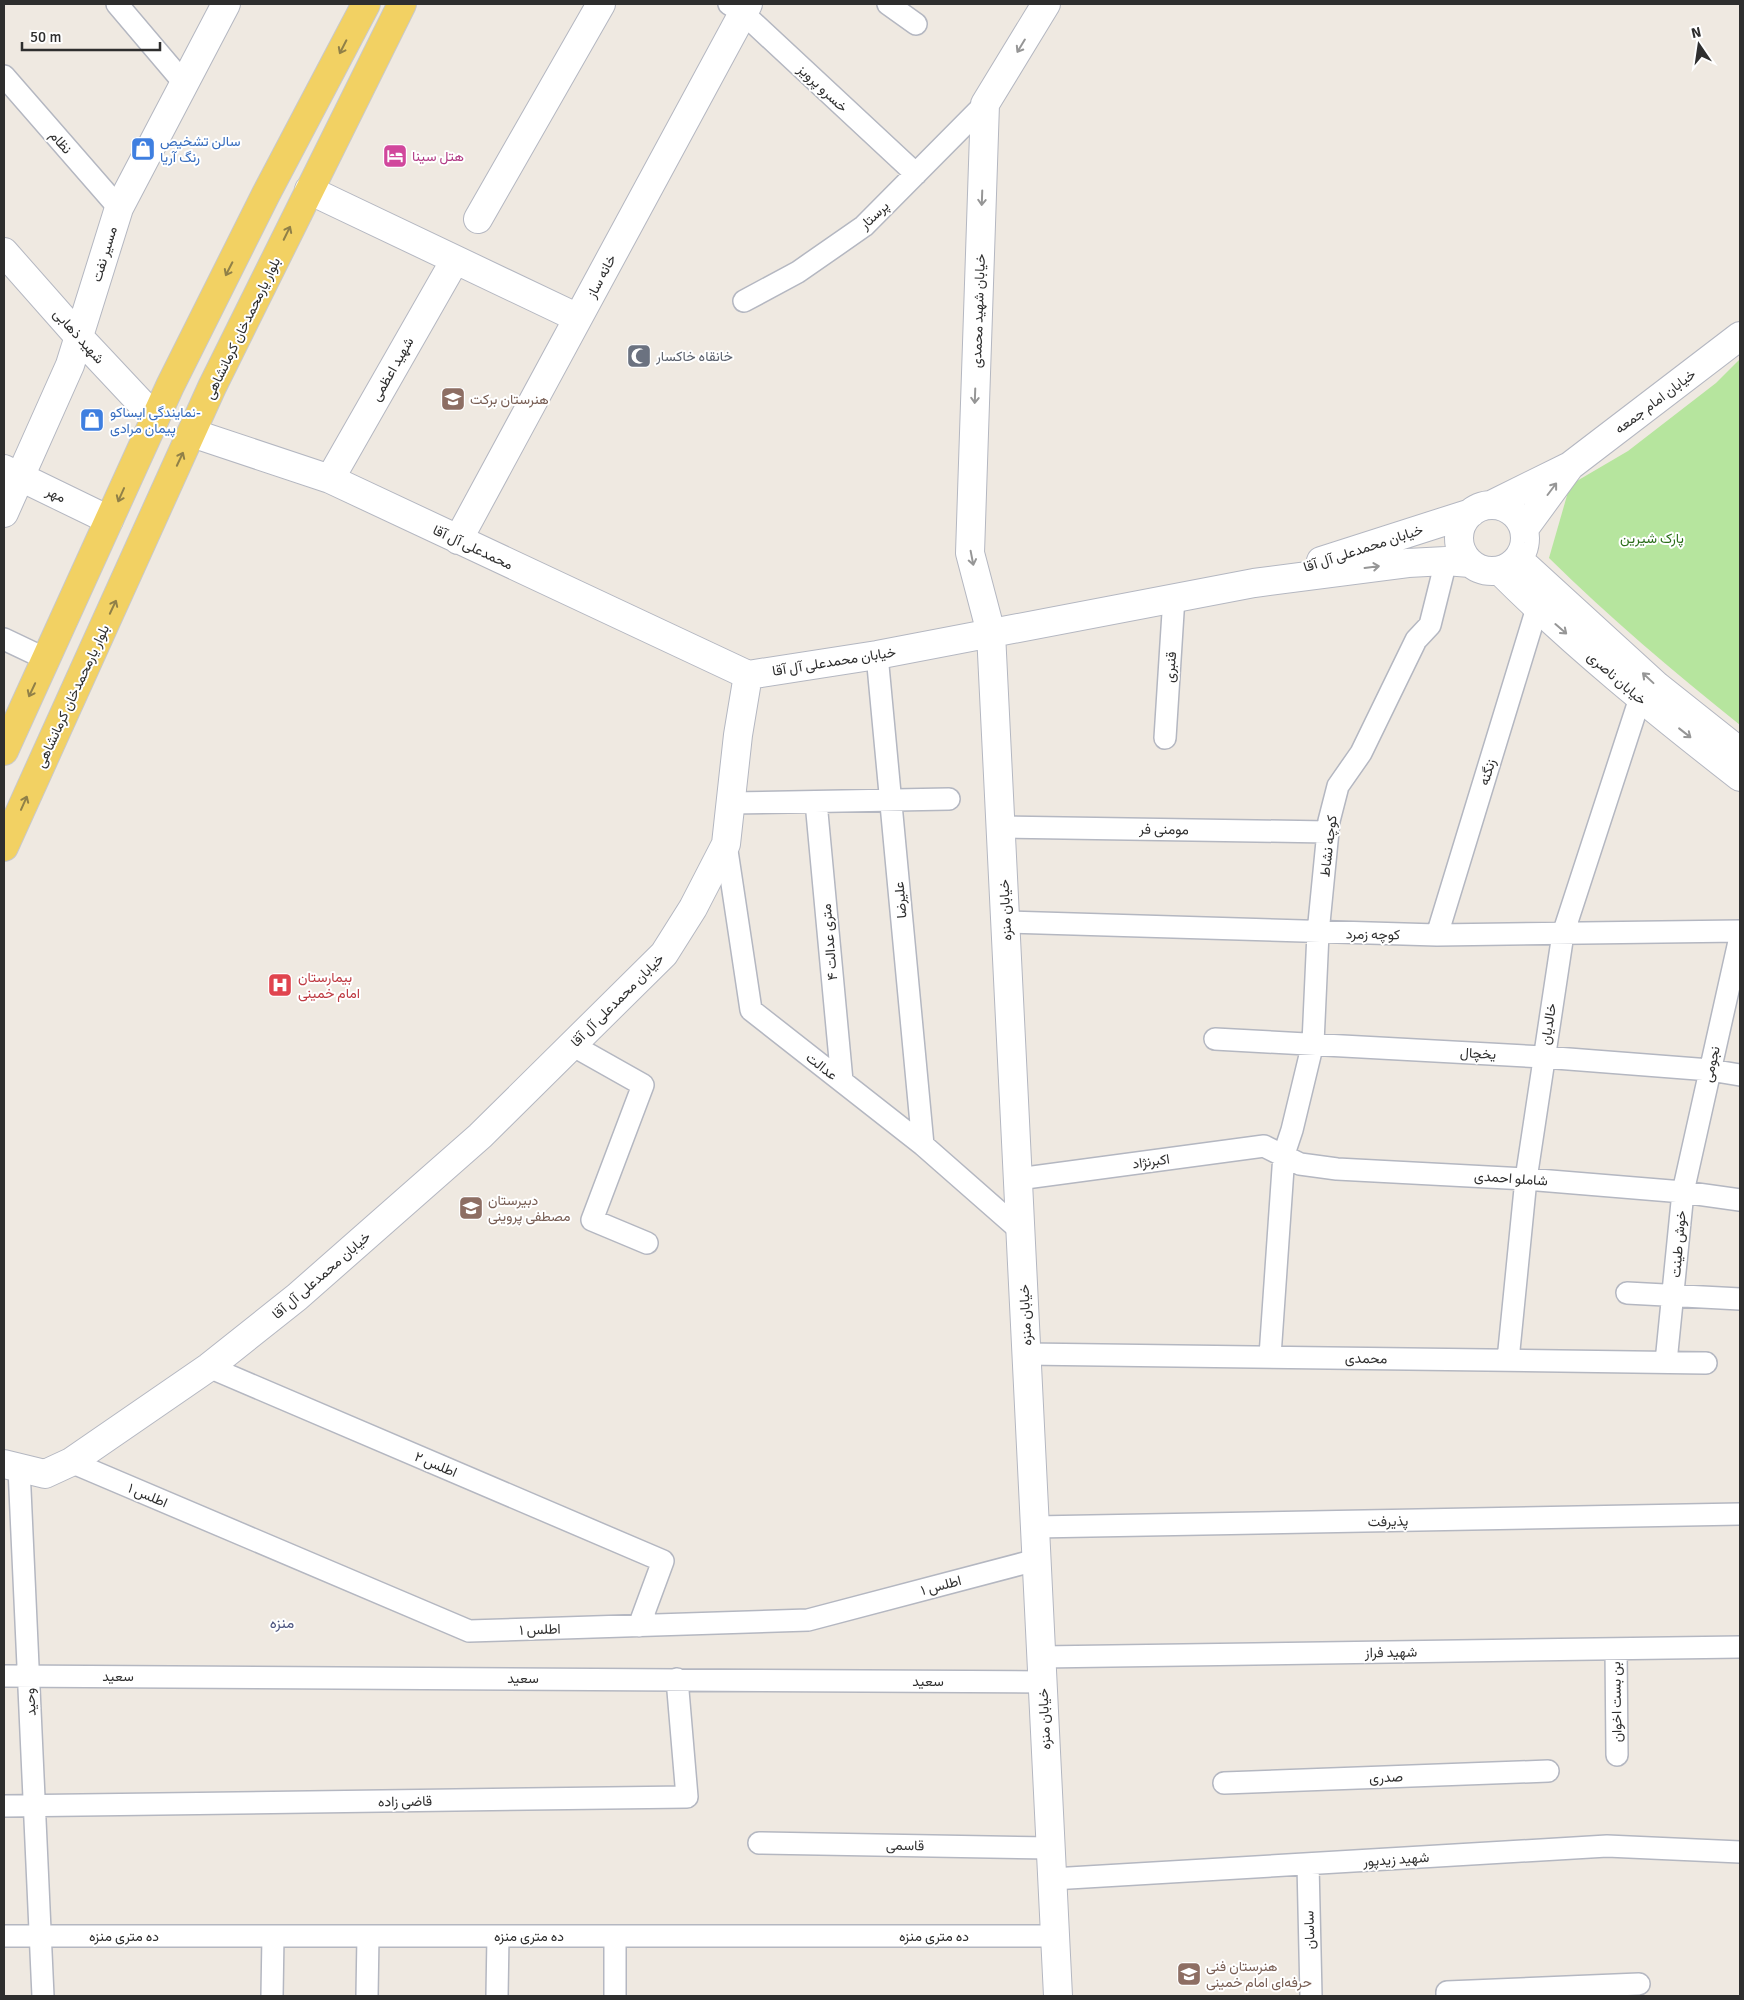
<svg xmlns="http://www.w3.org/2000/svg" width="1744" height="2000" font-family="Signika,Vazirmatn,sans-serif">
	<rect width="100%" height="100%" fill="#efe9e1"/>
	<path fill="#b6e59e" d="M1740,359V725C1674,672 1610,618 1549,558L1570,485L1628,451L1716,383Z"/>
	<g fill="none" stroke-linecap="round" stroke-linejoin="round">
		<defs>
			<path id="street" d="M117,4L184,83
				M729,4L743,13L916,174
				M888,4L916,24
				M4,76L119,208
				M744,301L798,272L864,226L985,104
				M4,639L46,659
				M877,655L923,1145
				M1165,738L1174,597
				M816,802L842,1081
				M731,803L949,799
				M1001,827L1328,832
				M726,844L751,1010L923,1145L1021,1231
				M1005,922L1437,935L1740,931
				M1437,935L1537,608
				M1215,1039L1543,1057L1710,1070L1740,1075
				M572,1045L643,1085L592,1220L647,1243
				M1018,1179L1264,1146L1300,1164L1337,1169L1526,1179L1683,1192L1740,1200
				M1627,1293L1740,1299
				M1026,1354L1706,1363
				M1270,1356L1284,1154L1292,1130L1313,1043L1318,933L1329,821L1338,786L1361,753L1416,640L1430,625L1446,561
				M1508,1360L1526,1179L1563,934L1640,698
				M1666,1362L1683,1192L1740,937
				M209,1367L663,1561L639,1626
				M71,1462L469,1631L808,1620L1036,1560
				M19,1468L43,1996
				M1035,1527L1740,1514
				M1616,1649L1617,1755
				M1041,1657L1740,1647
				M4,1676L1042,1682
				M1224,1783L1548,1771
				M4,1806L687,1797L677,1679
				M759,1843L1051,1848
				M1308,1864L1311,1996
				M1052,1879L1607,1846L1740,1852
				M4,1936H1055
				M272,1996L273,1936
				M367,1996L368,1936
				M497,1996L498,1936
				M615,1996V1936
				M1447,1996V1992L1639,1984"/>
			<path id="secondary" d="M1046,4L985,104L970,553L991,633L1058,1996
				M309,190L578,318
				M478,219L601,4
				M4,252L79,337L155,418
				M192,433L330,479L748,675
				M1570,466L1740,336
				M4,469L109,520
				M330,479L455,260
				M1491,505L1570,466L1524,529
				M1459 538a33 33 0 1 1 66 0a33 33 0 1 1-66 0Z
				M4,513L70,365L119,208L226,4
				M458,540L748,4
				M1518,559L1657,686L1740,752
				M1321,561L1471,513
				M1500,571C1575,646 1657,712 1740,777
				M4,1464L45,1474L71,1462L209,1367L297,1297L480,1136L664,954L693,908L726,844L738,735L748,675L877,655L1254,583L1408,563L1446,561L1470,563"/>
			<path id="primary" d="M4,751L170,386L266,194L366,4
				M4,847L212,387L402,4"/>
		</defs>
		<use href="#street" stroke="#b4b7c1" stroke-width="24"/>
		<use href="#secondary" stroke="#b4b7c1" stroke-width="30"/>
		<use href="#primary" stroke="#c9c9c9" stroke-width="30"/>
		<use href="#street" stroke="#fff" stroke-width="21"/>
		<use href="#secondary" stroke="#fff" stroke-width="28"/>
		<use href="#primary" stroke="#f2d163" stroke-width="28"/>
	</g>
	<defs><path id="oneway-shaft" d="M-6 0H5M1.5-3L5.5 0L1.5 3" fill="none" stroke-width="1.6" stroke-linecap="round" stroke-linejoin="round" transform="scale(1.25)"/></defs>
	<g stroke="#969696">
		<use href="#oneway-shaft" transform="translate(1021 46) rotate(121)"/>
		<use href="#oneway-shaft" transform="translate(982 198) rotate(92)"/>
		<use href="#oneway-shaft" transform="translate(975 396) rotate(92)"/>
		<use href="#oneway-shaft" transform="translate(1552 489) rotate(-53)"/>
		<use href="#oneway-shaft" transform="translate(972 558) rotate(79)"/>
		<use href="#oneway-shaft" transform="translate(1372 567) rotate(-7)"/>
		<use href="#oneway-shaft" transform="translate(1561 629) rotate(41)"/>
		<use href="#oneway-shaft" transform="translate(1648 678) rotate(-137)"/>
		<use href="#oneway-shaft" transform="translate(1685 733) rotate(38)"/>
	</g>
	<g stroke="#908048">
		<use href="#oneway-shaft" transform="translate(343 47) rotate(117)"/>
		<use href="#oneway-shaft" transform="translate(287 233) rotate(-64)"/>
		<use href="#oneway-shaft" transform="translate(229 269) rotate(117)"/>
		<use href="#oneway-shaft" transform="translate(180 459) rotate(-65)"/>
		<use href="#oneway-shaft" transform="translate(121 495) rotate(114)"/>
		<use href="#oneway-shaft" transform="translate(113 607) rotate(-65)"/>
		<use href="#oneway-shaft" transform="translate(32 690) rotate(115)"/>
		<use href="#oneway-shaft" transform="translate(24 803) rotate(-66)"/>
	</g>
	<defs>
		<symbol id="shop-square" viewBox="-11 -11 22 22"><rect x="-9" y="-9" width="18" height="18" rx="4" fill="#3f7fe0" stroke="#fff"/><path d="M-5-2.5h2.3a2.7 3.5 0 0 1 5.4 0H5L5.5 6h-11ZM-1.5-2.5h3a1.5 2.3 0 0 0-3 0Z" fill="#fff"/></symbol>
		<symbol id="hotel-square" viewBox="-11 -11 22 22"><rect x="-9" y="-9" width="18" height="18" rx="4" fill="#d1479c" stroke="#fff"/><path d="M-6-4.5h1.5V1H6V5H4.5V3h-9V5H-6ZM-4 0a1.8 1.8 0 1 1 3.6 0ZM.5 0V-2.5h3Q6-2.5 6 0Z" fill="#fff"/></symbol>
		<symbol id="mosque-square" viewBox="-11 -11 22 22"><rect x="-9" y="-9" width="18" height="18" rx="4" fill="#6b7280" stroke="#fff"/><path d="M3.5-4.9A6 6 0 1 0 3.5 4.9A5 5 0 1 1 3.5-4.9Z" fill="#fff"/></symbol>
		<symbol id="school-square" viewBox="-11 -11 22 22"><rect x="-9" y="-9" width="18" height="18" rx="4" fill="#8d6e63" stroke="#fff"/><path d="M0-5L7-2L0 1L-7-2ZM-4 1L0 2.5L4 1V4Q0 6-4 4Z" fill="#fff"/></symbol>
		<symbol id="hospital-square" viewBox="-11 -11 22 22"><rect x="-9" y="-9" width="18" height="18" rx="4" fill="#e0444e" stroke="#fff"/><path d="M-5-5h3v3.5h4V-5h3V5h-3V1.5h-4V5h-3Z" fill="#fff"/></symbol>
	</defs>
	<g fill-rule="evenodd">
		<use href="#shop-square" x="129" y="135" width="28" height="28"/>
		<use href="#hotel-square" x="381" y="142" width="28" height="28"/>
		<use href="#mosque-square" x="625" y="342" width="28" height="28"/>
		<use href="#school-square" x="439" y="385" width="28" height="28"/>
		<use href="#shop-square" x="78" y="406" width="28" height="28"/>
		<use href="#hospital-square" x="266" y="971" width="28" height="28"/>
		<use href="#school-square" x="457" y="1194" width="28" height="28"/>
		<use href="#school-square" x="1175" y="1960" width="28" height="28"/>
	</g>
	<g text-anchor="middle" stroke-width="4" stroke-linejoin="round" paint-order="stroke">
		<g font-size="14" fill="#2e2e2e" stroke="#fff">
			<text transform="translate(823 88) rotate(43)" y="5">خسرو پرویز</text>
			<text transform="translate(61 142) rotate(49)" y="5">نظام</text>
			<text transform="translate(874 215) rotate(-43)" y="5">پرستار</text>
			<text transform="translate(104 254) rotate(-73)" y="5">مسیر نفت</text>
			<text transform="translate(601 276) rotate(-62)" y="5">خانه ساز</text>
			<text transform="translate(978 311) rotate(-88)" y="5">خیابان شهید محمدی</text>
			<text transform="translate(242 328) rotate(-64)" y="5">بلوار یارمحمدخان کرمانشاهی</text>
			<text transform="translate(79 336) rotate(48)" y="5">شهید ذهابی</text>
			<text transform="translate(392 369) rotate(-60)" y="5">شهید اعظمی</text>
			<text transform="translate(1655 401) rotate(-37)" y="5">خیابان امام جمعه</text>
			<text transform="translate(56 494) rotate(26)" y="5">مهر</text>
			<text transform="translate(473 547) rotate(25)" y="5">محمدعلی آل آقا</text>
			<text transform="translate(1363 548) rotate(-18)" y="5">خیابان محمدعلی آل آقا</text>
			<text transform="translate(834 661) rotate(-9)" y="5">خیابان محمدعلی آل آقا</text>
			<text transform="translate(1170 667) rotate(-86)" y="5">قنبری</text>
			<text transform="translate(1617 678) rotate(41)" y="5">خیابان ناصری</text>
			<text transform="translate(72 696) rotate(-65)" y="5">بلوار یارمحمدخان کرمانشاهی</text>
			<text transform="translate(1487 772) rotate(-73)" y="5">زنگنه</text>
			<text transform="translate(1164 829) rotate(1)" y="5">مومنی فر</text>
			<text transform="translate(1328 846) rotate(-83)" y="5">کوچه نشاط</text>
			<text transform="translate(900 900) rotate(-95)" y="5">علیرضا</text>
			<text transform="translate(1005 910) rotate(-93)" y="5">خیابان منزه</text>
			<text transform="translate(1373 934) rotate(1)" y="5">کوچه زمرد</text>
			<text transform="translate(829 942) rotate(-95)" y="5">۴ متری عدالت</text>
			<text transform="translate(617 1000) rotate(-45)" y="5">خیابان محمدعلی آل آقا</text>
			<text transform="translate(1548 1024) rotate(-81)" y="5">خالدیان</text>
			<text transform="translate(1478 1053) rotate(3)" y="5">یخچال</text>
			<text transform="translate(1711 1064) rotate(-77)" y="5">نجومی</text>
			<text transform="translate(822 1066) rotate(38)" y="5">عدالت</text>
			<text transform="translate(1151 1161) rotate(-8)" y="5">اکبرنژاد</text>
			<text transform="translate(1511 1178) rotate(4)" y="5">شاملو احمدی</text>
			<text transform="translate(1678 1244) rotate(-85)" y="5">خوش طینت</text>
			<text transform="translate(321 1275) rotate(-41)" y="5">خیابان محمدعلی آل آقا</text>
			<text transform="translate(1025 1315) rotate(-93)" y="5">خیابان منزه</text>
			<text transform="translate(1366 1358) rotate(1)" y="5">محمدی</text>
			<text transform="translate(436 1464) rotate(23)" y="5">اطلس ۲</text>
			<text transform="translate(148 1495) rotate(23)" y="5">اطلس ۱</text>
			<text transform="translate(1388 1521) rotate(-1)" y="5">پذیرفت</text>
			<text transform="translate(941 1585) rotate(-15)" y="5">اطلس ۱</text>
			<text transform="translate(540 1629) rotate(-2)" y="5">اطلس ۱</text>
			<text transform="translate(1391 1652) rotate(-1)" y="5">شهید فراز</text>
			<text x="118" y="1681">سعید</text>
			<text x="523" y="1683">سعید</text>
			<text x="928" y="1686">سعید</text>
			<text transform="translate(30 1702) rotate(-93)" y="5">وحید</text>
			<text transform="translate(1616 1702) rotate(-91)" y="5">بن بست اخوان</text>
			<text transform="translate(1044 1719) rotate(-93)" y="5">خیابان منزه</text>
			<text transform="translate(1386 1777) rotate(-2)" y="5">صدری</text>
			<text transform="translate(405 1801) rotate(-1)" y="5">قاضی زاده</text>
			<text transform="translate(905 1845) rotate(1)" y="5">قاسمی</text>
			<text transform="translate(1396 1859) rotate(-4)" y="5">شهید زیدپور</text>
			<text transform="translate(1309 1930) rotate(-92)" y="5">ساسان</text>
			<text x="124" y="1941">ده متری منزه</text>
			<text x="529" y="1941">ده متری منزه</text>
			<text x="934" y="1941">ده متری منزه</text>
		</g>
		<g font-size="14" fill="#366cbe" stroke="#fff" text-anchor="start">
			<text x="160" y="146">سالن تشخیص<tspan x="160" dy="16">رنگ آریا</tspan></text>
			<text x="110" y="417">نمایندگی ایساکو-<tspan x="110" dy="16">پیمان مرادی</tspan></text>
		</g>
		<g font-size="14" fill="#b23c85" stroke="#fff" text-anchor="start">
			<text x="412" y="161">هتل سینا</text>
		</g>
		<g font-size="14" fill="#5b616d" stroke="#fff" text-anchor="start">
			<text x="656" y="361">خانقاه خاکسار</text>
		</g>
		<g font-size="14" fill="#785e54" stroke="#fff" text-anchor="start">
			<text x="470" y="404">هنرستان برکت</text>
			<text x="488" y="1205">دبیرستان<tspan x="488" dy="16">مصطفی پروینی</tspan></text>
			<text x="1206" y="1971">هنرستان فنی<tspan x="1206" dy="16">حرفه‌ای امام خمینی</tspan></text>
		</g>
		<g font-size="14" fill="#2c6e1b" stroke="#fff">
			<text x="1652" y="543">پارک شیرین</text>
		</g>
		<g font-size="14" fill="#be3a42" stroke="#fff" text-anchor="start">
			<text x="298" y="982">بیمارستان<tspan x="298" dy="16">امام خمینی</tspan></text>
		</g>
		<g font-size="15" fill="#4d5680" stroke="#fff">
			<text x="282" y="1628">منزه</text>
		</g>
	</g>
	<rect width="1744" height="2000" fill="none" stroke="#2e2e2e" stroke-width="10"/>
	<g transform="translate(1699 45) rotate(347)" stroke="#ffffff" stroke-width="4" paint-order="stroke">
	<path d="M0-4L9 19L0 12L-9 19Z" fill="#2e2e2e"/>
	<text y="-8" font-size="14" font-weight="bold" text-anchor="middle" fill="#2e2e2e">N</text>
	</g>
	<path d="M22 42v8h138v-8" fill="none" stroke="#2e2e2e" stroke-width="2.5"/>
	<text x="30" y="42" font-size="15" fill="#2e2e2e" stroke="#ffffff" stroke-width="4" paint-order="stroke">50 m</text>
</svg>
